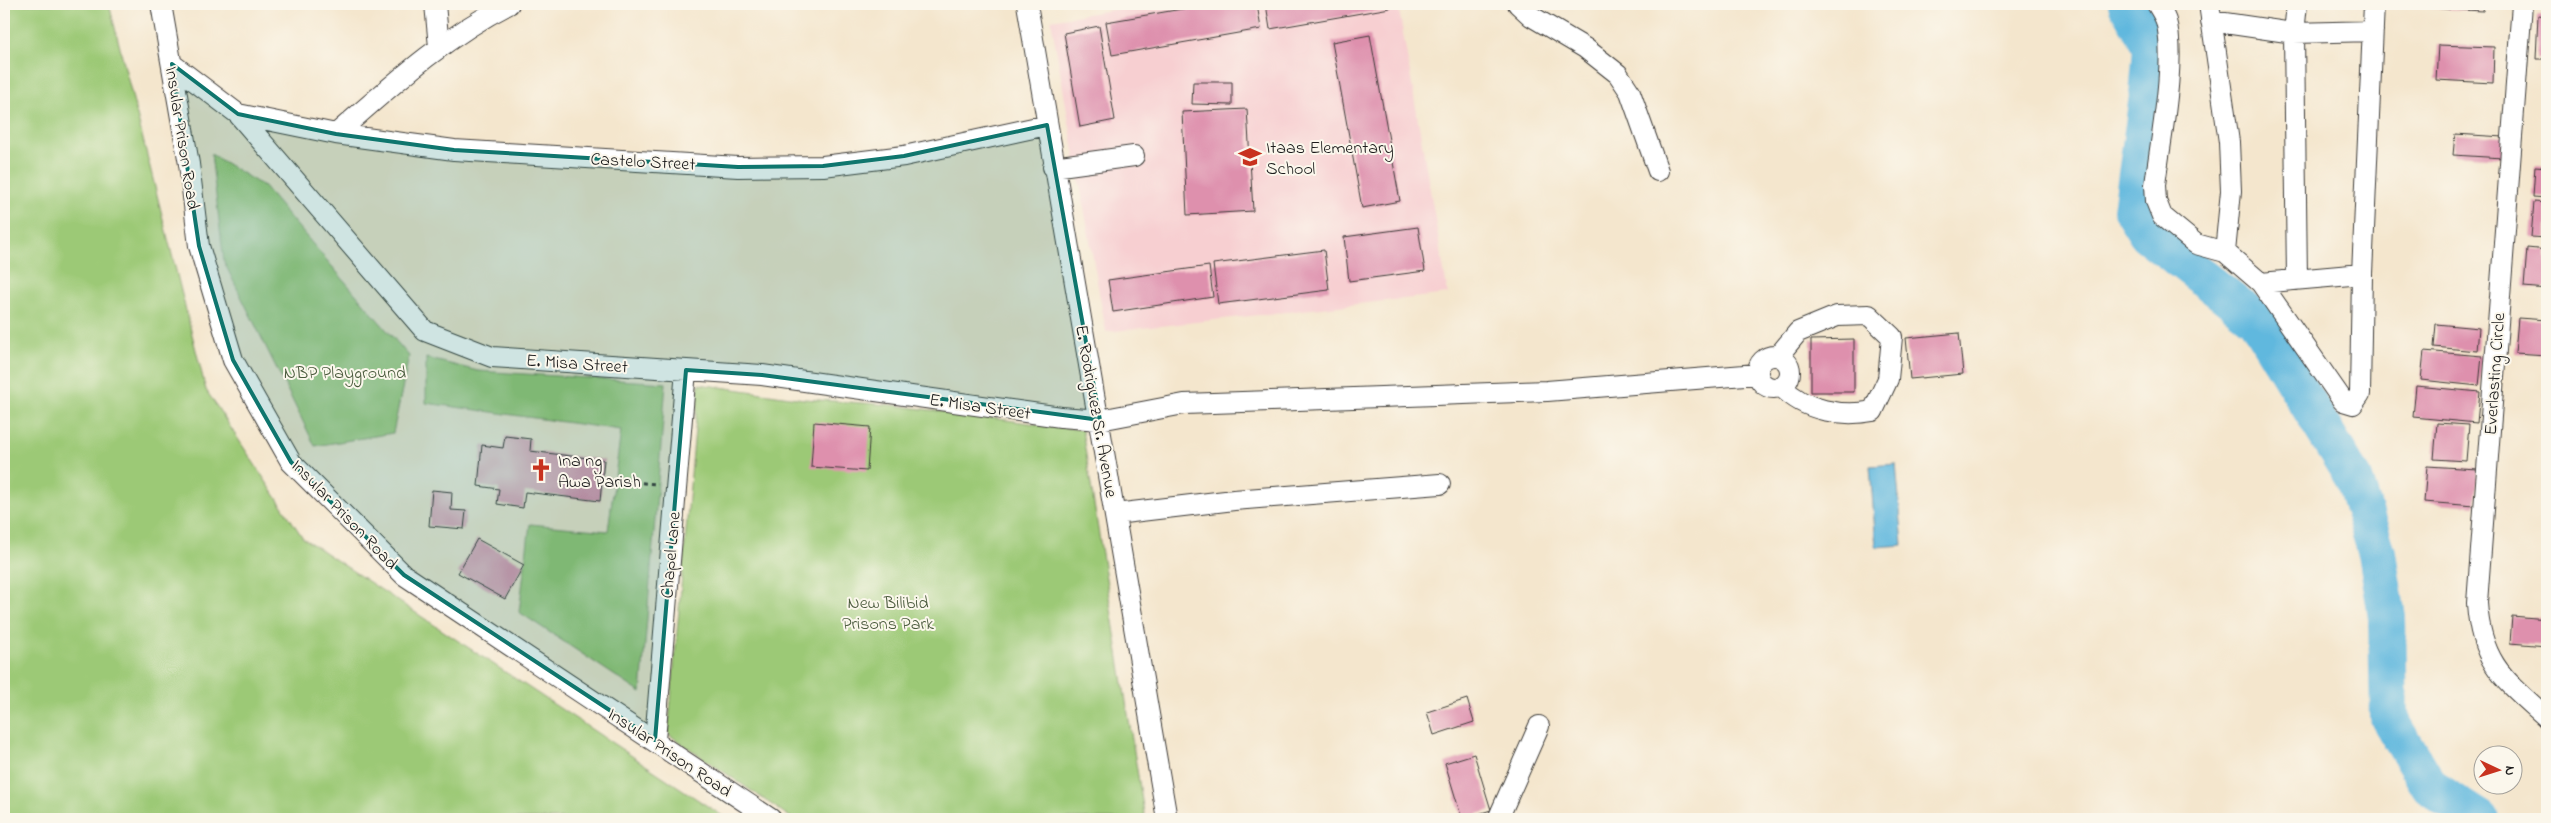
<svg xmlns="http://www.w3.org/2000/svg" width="2551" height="823" font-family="'Indie Flower',sans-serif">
	<rect width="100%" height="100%" fill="#fbf7ec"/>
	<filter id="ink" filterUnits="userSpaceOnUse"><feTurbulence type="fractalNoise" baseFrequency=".02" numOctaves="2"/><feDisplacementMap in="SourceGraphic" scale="10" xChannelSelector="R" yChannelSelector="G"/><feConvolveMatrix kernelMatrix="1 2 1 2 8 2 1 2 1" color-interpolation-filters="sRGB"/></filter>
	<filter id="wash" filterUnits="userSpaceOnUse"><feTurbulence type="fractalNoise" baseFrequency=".0096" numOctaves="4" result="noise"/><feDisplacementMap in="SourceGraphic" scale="20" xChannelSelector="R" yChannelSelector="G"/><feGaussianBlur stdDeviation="1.12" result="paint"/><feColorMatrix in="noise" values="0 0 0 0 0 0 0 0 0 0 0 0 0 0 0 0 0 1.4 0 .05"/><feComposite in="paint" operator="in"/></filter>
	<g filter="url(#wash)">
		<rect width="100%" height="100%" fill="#f4e6cd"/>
		<path fill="#f7cfd1" d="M1147,4H1398L1448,294L1106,332L1051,20Z"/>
		<path fill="#9cc976" stroke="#5c7249" d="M4,4H109L206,390L303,538L727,819H4Z
			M211,154L263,186L409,356L393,433L315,446L224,262Z
			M426,358L478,371L666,383L641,693L519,612L530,524L608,531L621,430L426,403Z
			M699,384L804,399L892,405L1082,430L1145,819H793L668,734Z"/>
		<path fill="#61b8de" stroke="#3e6a7d" d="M1896,464L1903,545L1876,547L1870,466Z"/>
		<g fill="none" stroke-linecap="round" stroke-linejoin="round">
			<path stroke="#61b8de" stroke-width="38" d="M2127,4L2152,47L2148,96L2132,210L2147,234L2256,319L2354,479L2377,553L2387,617L2389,718L2430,787L2480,819"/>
		</g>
		<g id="blocks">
			<path fill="#de90ad" d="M1211,4H1257L1261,29L1112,55L1106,22Z
				M1266,4H1389L1390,8L1270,29Z
				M2429,4H2484L2483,11L2429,8Z
				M2538,15L2547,16V59H2536Z
				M1099,26L1115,120L1080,127L1064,33Z
				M1370,35L1400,201L1362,208L1332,42Z
				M2438,45L2494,47L2493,83L2436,80Z
				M1193,82H1232V105L1192,104Z
				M1247,109L1253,211L1187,215L1182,112Z
				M2455,134L2504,137L2503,158L2453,155Z
				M2535,166L2547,167V198L2533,197Z
				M2534,202L2547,203V238L2531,237Z
				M1418,227L1425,271L1349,281L1344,237Z
				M2527,248L2547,250V289L2524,287Z
				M1324,250L1329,290L1218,304L1213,264Z
				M1209,266L1213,297L1113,312L1108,280Z
				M2518,318L2547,320V355L2515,353Z
				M2436,324L2479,328L2477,351L2434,347Z
				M1959,333L1963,374L1910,379L1906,338Z
				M1854,339V392H1811V340Z
				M2424,351L2482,356L2479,386L2421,380Z
				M2546,380H2547V397L2544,396Z
				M2416,386L2480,392L2477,423L2413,417Z
				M814,422L870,427L867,471L811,467Z
				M2437,423L2469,425L2466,461L2434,459Z
				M505,436L531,439L530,451L604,460L600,501L525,492L523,508L497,504L499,489L478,486L482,445L503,448Z
				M2427,466L2477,469L2475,506L2424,502Z
				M432,490L452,492L451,510L466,511L464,529L429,526Z
				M477,539L524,565L505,599L458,573Z
				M2512,616L2547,619V646L2510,643Z
				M1467,699L1474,722L1434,735L1427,712Z
				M1474,754L1491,810L1462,819L1445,763Z"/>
		</g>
	</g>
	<g filter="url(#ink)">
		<use href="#blocks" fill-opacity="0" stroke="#3c3a37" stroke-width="1"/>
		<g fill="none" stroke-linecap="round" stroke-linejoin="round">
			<defs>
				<path id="minor" d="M161,4L189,164L199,246L233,360L291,462L404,575L771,819
					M435,4L439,47
					M1027,4L1167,819
					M1518,4L1531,16L1585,48L1618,74L1630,92L1658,171
					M2157,4C2160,9 2164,15 2166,21C2177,59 2160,143 2155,185L2156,201L2162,216L2196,244L2225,252L2261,283L2343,401L2353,404L2360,394L2362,274L2374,4
					M2209,4L2229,142L2231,191L2225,252
					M2522,4L2477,603C2481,664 2505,680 2547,718
					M2211,21L2294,33L2373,31
					M172,64L238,114L425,331L492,357L762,375L1061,417L1100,420L1184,404L1547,391L1757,374
					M238,114L336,134L454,150L738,167L823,166L904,156L1047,125
					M336,134C391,86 444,37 509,4
					M1053,167L1134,156
					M2297,280L2294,33L2297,4
					M2261,283L2362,274
					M1779,355L1798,332L1837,316L1869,315L1892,337L1888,379L1873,411C1842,417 1805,411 1782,387
					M1758 372a16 16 0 1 1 32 0a16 16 0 1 1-32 0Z
					M1115,514L1234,500L1440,484
					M655,740L686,370
					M1498,819L1539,726"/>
			</defs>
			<use href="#minor" stroke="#3c3a37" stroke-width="22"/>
			<path stroke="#3c3a37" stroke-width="3" stroke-dasharray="4 4" stroke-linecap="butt" d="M602,480L658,484"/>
			<use href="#minor" stroke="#fff" stroke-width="20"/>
		</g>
	</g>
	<path fill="#0f766e" fill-opacity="0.2" stroke="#0f766e" stroke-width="4" stroke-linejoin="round" d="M172,64L238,114L336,134L454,150L738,167L823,166L904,156L1047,125L1100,420L762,375L686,370L655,740L404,575L291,462L233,360L199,246Z"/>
	<defs>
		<symbol id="school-bare" viewBox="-9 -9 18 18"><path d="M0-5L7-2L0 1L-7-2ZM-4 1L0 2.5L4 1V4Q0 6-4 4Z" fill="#c8321e" stroke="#fbf7ec" stroke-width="2.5" paint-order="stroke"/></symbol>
		<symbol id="church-bare" viewBox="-9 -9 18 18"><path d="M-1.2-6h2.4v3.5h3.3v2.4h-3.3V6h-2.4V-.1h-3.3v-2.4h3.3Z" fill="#c8321e" stroke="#fbf7ec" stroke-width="2.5" paint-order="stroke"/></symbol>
	</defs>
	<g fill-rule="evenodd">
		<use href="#school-bare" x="1234" y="141" width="32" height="32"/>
		<use href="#church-bare" x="525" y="454" width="32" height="32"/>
	</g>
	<g text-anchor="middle" stroke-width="4" stroke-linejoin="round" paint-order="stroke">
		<g font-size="18" fill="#1c1c1c" stroke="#fbf7ec">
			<text transform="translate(183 138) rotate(81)" y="6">Insular Prison Road</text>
			<text transform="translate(643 161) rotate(3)" y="6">Castelo Street</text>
			<text transform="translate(577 363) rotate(4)" y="6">E. Misa Street</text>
			<text transform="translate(2494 374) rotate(-86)" y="6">Everlasting Circle</text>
			<text transform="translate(980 406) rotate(8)" y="6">E. Misa Street</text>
			<text transform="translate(1097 411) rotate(80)" y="6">E. Rodriguez Sr. Avenue</text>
			<text transform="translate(345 514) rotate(46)" y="6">Insular Prison Road</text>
			<text transform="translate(670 555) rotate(-85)" y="6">Chapel Lane</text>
			<text transform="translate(670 752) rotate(34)" y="6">Insular Prison Road</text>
		</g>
		<g font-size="18" fill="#1c1c1c" stroke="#fbf7ec" text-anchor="start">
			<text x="1266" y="153">Itaas Elementary<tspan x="1266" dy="21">School</tspan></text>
			<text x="558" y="466">Ina ng<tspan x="558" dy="21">Awa Parish</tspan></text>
		</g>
		<g font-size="18" fill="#49593c" stroke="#fbf7ec">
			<text x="345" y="378">NBP Playground</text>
			<text x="888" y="608">New Bilibid<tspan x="888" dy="21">Prisons Park</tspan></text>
		</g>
	</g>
	<rect width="2551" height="823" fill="none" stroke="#fbf7ec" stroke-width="20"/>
	<g transform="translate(2498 770) rotate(94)"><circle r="24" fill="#fbf7ec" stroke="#a29f99"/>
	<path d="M0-4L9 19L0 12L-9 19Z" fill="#c8321e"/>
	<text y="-8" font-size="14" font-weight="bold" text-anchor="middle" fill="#1c1c1c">N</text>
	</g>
</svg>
